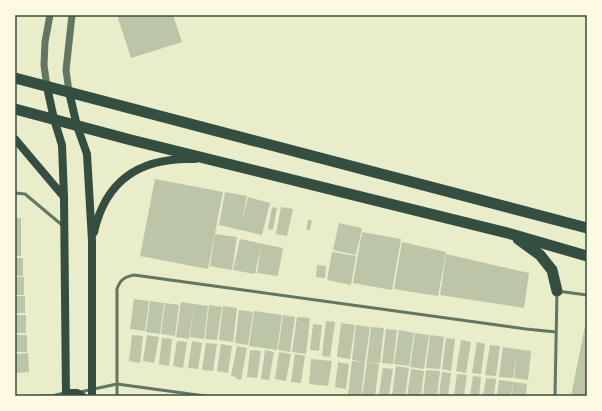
<svg xmlns="http://www.w3.org/2000/svg" width="602" height="411" font-family="Roboto,sans-serif">
	<rect width="100%" height="100%" fill="#e9edc9"/>
	<path fill="#bcc5a7" d="M117,15H173L182,42L131,58Z
		M155,179L223,192L208,269L140,256Z
		M225,192L247,196L241,225L248,197L270,203L262,235L219,225Z
		M272,207L277,208L273,230L268,229Z
		M281,207L293,209L287,236L276,234Z
		M15,218H21V256H15Z
		M308,220H312L310,230H306Z
		M339,223L362,228L356,255L333,250Z
		M362,232L401,239L392,290L353,283Z
		M215,234L237,237L232,270L210,266Z
		M240,239L283,248L278,276L257,273L261,247L255,274L233,270Z
		M402,242L446,252L438,296L394,289Z
		M332,252L356,256L351,285L327,280Z
		M446,254L529,273L524,308L440,295Z
		M15,258H23V276H15Z
		M317,265L326,266L325,278L316,277Z
		M15,277H24V295H15Z
		M15,296H25V313H15Z
		M134,299L149,301L145,331L130,329Z
		M150,301L164,303L160,334L146,332Z
		M181,302L194,304L189,339L176,337Z
		M165,303L179,305L175,336L161,334Z
		M194,304L208,306L204,339L190,337Z
		M209,305L222,307L217,340L205,339Z
		M223,306L237,308L233,342L219,340Z
		M239,310L253,312L248,345L235,343Z
		M254,311L268,313L263,348L249,346Z
		M268,313L282,315L277,350L263,348Z
		M15,315H26V333H15Z
		M283,315L295,317L290,352L278,350Z
		M297,317L310,318L306,354L292,352Z
		M326,321L335,322L330,357L322,356Z
		M341,323L355,325L350,359L337,357Z
		M313,324L322,325L319,351L310,350Z
		M356,325L370,327L365,362L352,360Z
		M585,326H587V396H571Z
		M371,327L384,328L380,363L367,362Z
		M386,329L397,330L393,364L382,363Z
		M399,330L414,333L409,366L394,364Z
		M415,333L429,335L424,369L410,367Z
		M15,335H27V352H15Z
		M132,335L143,336L140,363L129,361Z
		M147,335L159,337L154,363L143,361Z
		M430,335L444,337L440,369L426,368Z
		M162,338L172,339L169,366L159,364Z
		M446,338L455,339L451,371L442,369Z
		M461,340L471,342L466,373L456,371Z
		M177,341L187,342L183,368L173,366Z
		M192,341L202,343L198,369L188,368Z
		M477,342L485,344L481,374L472,373Z
		M206,343L217,344L213,371L202,370Z
		M221,344L232,346L228,373L217,371Z
		M490,345L500,346L496,376L485,375Z
		M237,346L247,348L241,380L236,379V377L231,376Z
		M503,347L531,351L528,380L514,378L517,353L513,378L499,377Z
		M250,350L261,351L257,378L247,377Z
		M265,350L274,352L269,380L261,379Z
		M279,352L291,354L286,381L275,379Z
		M28,353L29,372L15,373V354Z
		M295,354L305,356L301,383L291,382Z
		M311,359L332,361L328,386L309,384Z
		M352,361L365,362L361,396L348,395Z
		M338,362L349,364L346,389L335,387Z
		M367,362L379,364L375,396H362Z
		M396,366L409,368L405,396H392Z
		M383,368L393,369L389,395L379,394Z
		M411,369L424,371L421,396H407Z
		M426,370L440,371L437,396H423Z
		M442,372L451,373L448,396H439Z
		M457,374L467,375L464,396H454Z
		M473,376L481,377L479,396H470Z
		M486,378L496,379L494,396H483Z
		M499,380L513,382L511,396H497Z
		M513,382L527,384L526,396H512Z"/>
	<g fill="none" stroke-linecap="round" stroke-linejoin="round">
		<path stroke="#617663" stroke-width="3" d="M15,193L25,194L62,225
			M80,392L117,384L205,396
			M39,396H52L64,393
			M117,396V289C120,280 124,277 134,275L526,329L556,332
			M555,396L557,291L587,295"/>
		<path stroke="#617663" stroke-width="7" d="M47,87L44,65L45,42L50,15
			M69,92L66,70L72,15"/>
		<path stroke="#344e41" stroke-width="8" d="M47,87L54,119L62,145L64,197L66,396
			M69,92L77,126L87,154L92,241V396
			M15,139L64,197
			M94,232C106,179 141,157 195,159
			M66,393H77L82,396"/>
		<path stroke="#344e41" stroke-width="11" d="M15,78L587,228
			M15,109L131,140L511,234L587,256
			M518,239L540,255L552,270L557,291"/>
	</g>
	<rect width="602" height="411" fill="none" stroke="#fefae0" stroke-width="32"/>
	<rect x="16" y="16" width="570" height="379" fill="none" stroke="#344e41" stroke-width="1.5"/>
</svg>
